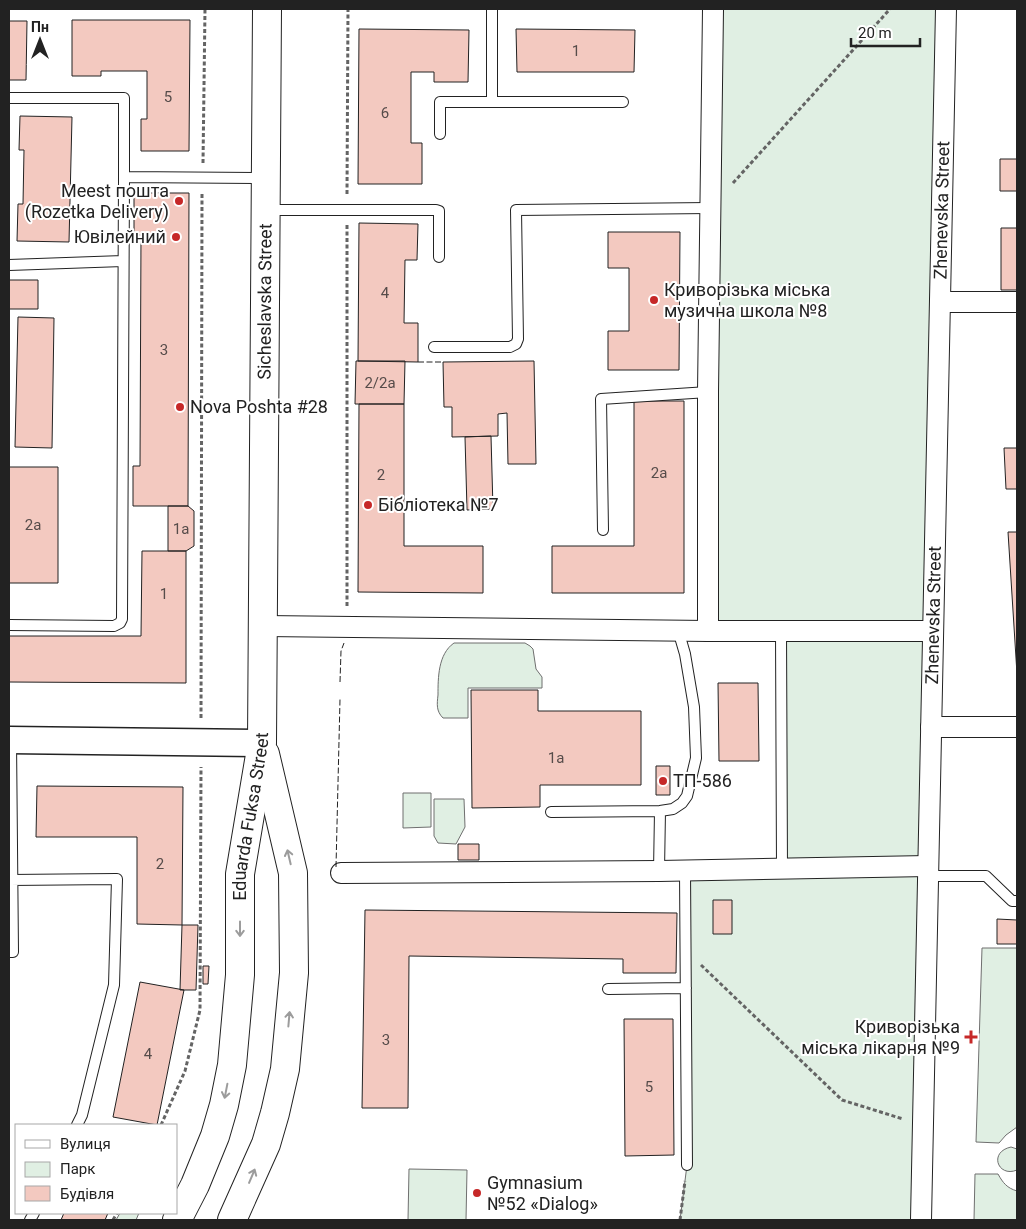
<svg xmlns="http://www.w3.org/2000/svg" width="1026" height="1229" font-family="Roboto,sans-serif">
	<rect width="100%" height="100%" fill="#fff"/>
	<path fill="#e0efe3" stroke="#6f6f6f" d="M713,9H946L921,1220H680L687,1165L685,871L782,869L781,631H708Z
		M454,643H525L530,646L533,649L536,669L542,677V688H468V718H443C436,711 437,704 438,695C438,678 438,654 454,643Z
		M403,793H431V827L403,828Z
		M434,799H464L465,827L456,844L438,843L434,836Z
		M982,948H1017V1127L1006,1135L999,1143L976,1142Z
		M1011,1147L1017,1149V1170C998,1178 988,1152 1011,1147Z
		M409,1169L467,1170L466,1220H408Z
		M975,1174H998C1003,1183 1007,1188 1017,1191V1220H974Z
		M120,1213H139L136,1220H116Z"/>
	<path fill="#f3c9c0" stroke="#222" d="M72,20H190L189,151H141V119H147V71H101V76H72Z
		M9,21H27L26,80H9Z
		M359,29L469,30L468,82H434V72H411V143H422V184H358Z
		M516,29L635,30L634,72H517Z
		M20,116L72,117L69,242L17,241L18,204H23L24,150H19Z
		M1000,159H1017V191H1000Z
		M134,193H189L188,506H133V466H140L141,235H134Z
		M359,223L418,224L417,260H405L404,323H418V362L358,361Z
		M1001,228H1017V290H1001Z
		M608,232H680L679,370H608V331H629V268H608Z
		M9,280H38V309H9Z
		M18,317L54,318L52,448L15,447Z
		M356,361H405L404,404H355Z
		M534,361L536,464H508L507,413L498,414V436L452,437V407H444L443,362Z
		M634,401H684V593H552V546H634Z
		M359,404H404V546H483V593L358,592Z
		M491,436L493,509L467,510L465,437Z
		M1004,448H1017V489H1006Z
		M9,467H58V583H9Z
		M168,506H188L194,511V546L186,551H168Z
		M1008,532H1017V674Z
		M142,551H186V683L9,682V636H141Z
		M718,683H758L759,761H719Z
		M471,690H538V711H641V785H540V807L472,808Z
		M656,766H670V795H656Z
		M37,786L183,787L182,925L137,924V837H36Z
		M458,844H479V860H458Z
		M713,900H732V934H713Z
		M365,910L677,913L676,973H623V959L409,956L408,1108H362Z
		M997,919L1017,920V944H997Z
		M182,925H198L196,990H180Z
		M203,966H209L208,984H203Z
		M140,982L184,990L157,1125L113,1117Z
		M624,1019H673L674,1155L625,1156Z
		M64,1213H108L105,1220H61Z"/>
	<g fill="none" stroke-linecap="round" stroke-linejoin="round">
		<defs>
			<path id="service" d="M492,9V102
				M9,98H124V177
				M440,134V102H623
				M267,210H436L439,211V257
				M9,265L123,261
				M434,347H510L516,344L518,339L516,210L710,208
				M603,530L601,399L708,392
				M9,625L114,626L120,623L122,619L124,177L265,178
				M781,631L782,869
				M551,812L660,811L673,809L682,803L687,796L696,758L694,707L685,654L678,630
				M659,871L660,811
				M685,871L687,1165
				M929,876H986L1012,901H1017
				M9,880L117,879L114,985L82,1115L77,1125
				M9,952H13L11,741
				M608,989L686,988
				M30,1220L34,1213"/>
			<g id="minor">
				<path d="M940,302H1017"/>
				<path d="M264,626L708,631H933"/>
				<path d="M708,631V392L713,9"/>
				<path d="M931,727H1017"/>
				<path d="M341,873L659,871L928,866"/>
				<path id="s1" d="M921,1220L946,9"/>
			</g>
			<path id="tertiary" d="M9,740L262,743"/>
			<g id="primary">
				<path id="s2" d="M177,1220L195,1185L215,1136L224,1105L232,1065L240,975V874L262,743L267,9"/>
				<path d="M232,1220L266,1144L275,1113L285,1069L294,973L293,873L265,754"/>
			</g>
		</defs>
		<use href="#service" stroke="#222" stroke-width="12"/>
		<use href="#minor" stroke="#222" stroke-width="22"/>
		<use href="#tertiary" stroke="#222" stroke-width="29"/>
		<use href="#primary" stroke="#222" stroke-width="30"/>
		<path stroke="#646464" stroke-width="3" stroke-dasharray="4 2.5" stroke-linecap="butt" d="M203,163L205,9
			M733,183L890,9
			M347,194L348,9
			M347,606V225
			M201,718L202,194
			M701,965L842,1100L903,1119
			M161,1125L185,1071L200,1010L201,767
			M113,1220L117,1213
			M680,1220L685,1181"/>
		<use href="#service" stroke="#fff" stroke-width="10"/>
		<use href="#minor" stroke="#fff" stroke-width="20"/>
		<use href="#tertiary" stroke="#fff" stroke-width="26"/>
		<use href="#primary" stroke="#fff" stroke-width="28"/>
		<path stroke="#222" stroke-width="1" stroke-dasharray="6 2.5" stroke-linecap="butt" d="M418,362H443
			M340,682L341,651L344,643
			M336,867L340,699"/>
	</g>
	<defs><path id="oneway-shaft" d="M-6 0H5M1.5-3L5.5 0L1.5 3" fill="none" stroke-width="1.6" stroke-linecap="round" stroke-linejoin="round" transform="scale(1.25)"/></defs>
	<g stroke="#9c9c9c">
		<use href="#oneway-shaft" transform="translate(289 857) rotate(-103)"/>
		<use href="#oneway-shaft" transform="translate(240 929) rotate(90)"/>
		<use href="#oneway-shaft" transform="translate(289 1019) rotate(-85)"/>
		<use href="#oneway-shaft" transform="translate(226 1091) rotate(101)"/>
		<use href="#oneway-shaft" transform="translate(252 1176) rotate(-67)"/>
	</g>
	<g fill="#c62828" stroke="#fff" stroke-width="2">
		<circle cx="179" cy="201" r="5"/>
		<circle cx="176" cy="237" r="5"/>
		<circle cx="654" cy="300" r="5"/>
		<circle cx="180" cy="407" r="5"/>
		<circle cx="368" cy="505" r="5"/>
		<circle cx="663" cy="781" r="5"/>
		<path d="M968.5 1029.5h5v5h5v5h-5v5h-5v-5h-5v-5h5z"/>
		<circle cx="477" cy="1193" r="5"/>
	</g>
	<g text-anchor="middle" stroke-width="4" stroke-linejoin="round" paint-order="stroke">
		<g font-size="15" fill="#564c4a">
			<text x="576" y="56">1</text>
			<text x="168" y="102">5</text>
			<text x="385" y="118">6</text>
			<text x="385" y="298">4</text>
			<text x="164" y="355">3</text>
			<text x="380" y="388">2/2а</text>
			<text x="659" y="478">2а</text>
			<text x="381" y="480">2</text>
			<text x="33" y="530">2а</text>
			<text x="181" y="534">1а</text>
			<text x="164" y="599">1</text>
			<text x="556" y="763">1а</text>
			<text x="160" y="869">2</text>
			<text x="386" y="1045">3</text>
			<text x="148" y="1059">4</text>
			<text x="649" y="1092">5</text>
		</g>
		<g font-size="18" fill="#222" stroke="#fff" text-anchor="start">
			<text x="169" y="197" text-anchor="end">Meest пошта<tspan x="169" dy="21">(Rozetka Delivery)</tspan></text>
			<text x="166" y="243" text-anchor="end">Ювілейний</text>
			<text x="664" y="296">Криворізька міська<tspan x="664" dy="21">музична школа №8</tspan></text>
			<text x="190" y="413">Nova Poshta #28</text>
			<text x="378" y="511">Бібліотека №7</text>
			<text x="673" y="787">ТП-586</text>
			<text x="960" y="1033" text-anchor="end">Криворізька<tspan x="960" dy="21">міська лікарня №9</tspan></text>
			<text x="487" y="1189">Gymnasium<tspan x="487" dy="21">№52 «Dialog»</tspan></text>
		</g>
		<g font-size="18" fill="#222" stroke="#fff">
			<text dy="6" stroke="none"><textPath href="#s1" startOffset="1010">Zhenevska Street</textPath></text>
			<text dy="6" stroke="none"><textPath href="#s2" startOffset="931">Sicheslavska Street</textPath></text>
			<text dy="6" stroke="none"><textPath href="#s1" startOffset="605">Zhenevska Street</textPath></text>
			<text dy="6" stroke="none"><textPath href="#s2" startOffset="415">Eduarda Fuksa Street</textPath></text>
		</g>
	</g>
	<rect width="1026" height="1229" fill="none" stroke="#222222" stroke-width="20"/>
	<rect x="15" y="1124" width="162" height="90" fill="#ffffff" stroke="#a7a7a7"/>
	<rect x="25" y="1140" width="25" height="8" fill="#ffffff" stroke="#a7a7a7"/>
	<text x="60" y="1149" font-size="15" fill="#222222">Вулиця</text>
	<rect x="25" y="1162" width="25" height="15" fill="#e0efe3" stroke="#a7a7a7"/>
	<text x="60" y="1174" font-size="15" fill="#222222">Парк</text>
	<rect x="25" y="1186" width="25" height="15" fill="#f3c9c0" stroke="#a7a7a7"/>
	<text x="60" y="1199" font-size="15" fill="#222222">Будівля</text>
	<g transform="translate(40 40)" stroke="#ffffff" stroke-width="4" paint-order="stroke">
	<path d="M0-4L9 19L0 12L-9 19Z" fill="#222222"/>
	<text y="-8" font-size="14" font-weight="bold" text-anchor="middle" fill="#222222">Пн</text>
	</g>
	<path d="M851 38v8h69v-8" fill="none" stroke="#222222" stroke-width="2.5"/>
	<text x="858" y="38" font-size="15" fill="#222222" stroke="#ffffff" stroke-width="4" paint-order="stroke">20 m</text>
</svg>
